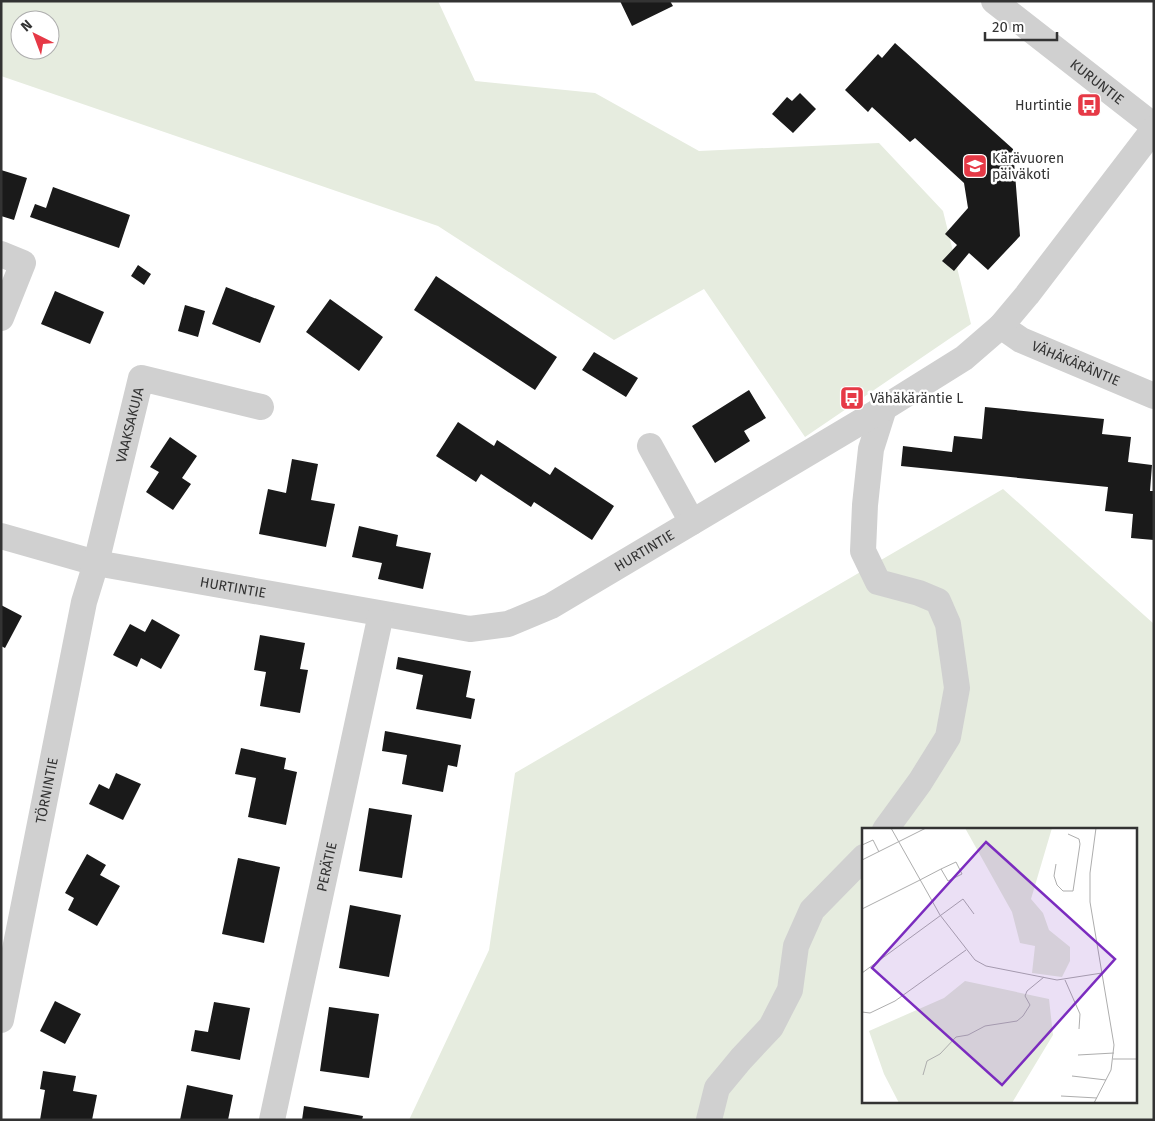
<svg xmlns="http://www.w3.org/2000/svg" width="1155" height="1121" font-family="'Fira Sans',sans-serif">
	<rect width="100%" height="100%" fill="#fff"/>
	<path fill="#e6ecdf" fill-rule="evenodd" d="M1,1H438L475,81L595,93L699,151L879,143L943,211L971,324L805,437L704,289L614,340L438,226L1,76ZM20,20H50V50H20Z
		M1003,489L1154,624V1120H409L489,950L515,773ZM864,830H1136V1102H864Z"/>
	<path fill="#1a1a1a" d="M620,1H670L673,6L632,26Z
		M895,43L1013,149L1020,236L988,270L969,253L954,271L942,261L957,245L945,234L968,208L964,183L915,138L910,142L872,107L868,112L845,90L878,54L882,58Z
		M800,93L816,109L793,133L772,114L787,97L792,101Z
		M1,170L27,178L14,220L1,216Z
		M53,187L130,215L119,248L30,217L35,204L46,208Z
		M138,265L151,274L144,285L131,276Z
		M436,276L557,357L535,390L414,310Z
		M226,287L275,306L260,343L212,324Z
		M55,291L104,312L90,344L41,324Z
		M330,299L383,337L359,371L306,332Z
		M185,305L205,311L198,337L178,331Z
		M594,352L638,378L626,397L582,370Z
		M749,390L766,418L744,431L750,441L715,463L692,426Z
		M985,407L1104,419L1102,434L1131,437L1128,462L1152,465L1150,491H1154V540L1131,538L1133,514L1105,511L1108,487L901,466L903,446L952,452L954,436L982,439Z
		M458,422L494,446L497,440L550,475L555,467L614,506L592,540L534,502L531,507L481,474L476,482L436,456Z
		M170,437L197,456L182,478L191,484L173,510L146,492L159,472L150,467Z
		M292,459L318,464L311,500L335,504L326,547L259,534L268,489L286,493Z
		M359,526L398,535L396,546L431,553L423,589L378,579L382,563L352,557Z
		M1,605L22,616L5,648L1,646Z
		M152,619L180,635L161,669L141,658L137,667L113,655L130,624L145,632Z
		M260,635L305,643L300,669L308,670L300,713L260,706L266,672L254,670Z
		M398,657L471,671L466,697L475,699L471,719L416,709L423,675L396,669Z
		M385,731L461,745L457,767L448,765L443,792L402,784L407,755L382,751Z
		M241,748L286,758L284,769L297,772L286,825L248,817L256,778L235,774Z
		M116,773L141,784L123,820L89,804L99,784L109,789Z
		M369,808L412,815L402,878L359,871Z
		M87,854L106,865L100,875L120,886L97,926L68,910L74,898L65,893Z
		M238,858L280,867L264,943L222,934Z
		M350,905L401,915L389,977L339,968Z
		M55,1001L81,1014L65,1044L40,1031Z
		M214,1002L250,1008L240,1060L191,1051L195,1030L208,1032Z
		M329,1007L379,1014L369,1078L320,1071Z
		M43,1071L76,1076L73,1091L97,1095L92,1120H40L45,1090L40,1089Z
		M187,1085L233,1095L228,1120H180Z
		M304,1106L363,1116L362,1120H302Z"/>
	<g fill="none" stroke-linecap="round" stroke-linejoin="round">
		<g stroke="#d0d0d0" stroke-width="26">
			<path id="s1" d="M994,1L1154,126"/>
			<path d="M1,254L23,263L1,318"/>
			<path id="s2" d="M1001,326L1021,340L1154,396"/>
			<path d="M884,408L871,449L865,505L863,551L878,582L919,593L938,601L948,624L957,688L948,737L920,782L885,830"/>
			<path d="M650,446L692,522"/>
			<path id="s3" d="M1,536L96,563L470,629L508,624L551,606L884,408L964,358L1001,326L1027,295L1154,129"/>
			<path id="s4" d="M1,1020L84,602L96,563L141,378L261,407"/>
			<path id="s5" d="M272,1120L381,614"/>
			<path d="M709,1120L717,1088L741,1059L771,1027L790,990L796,946L812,910L864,857"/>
		</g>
	</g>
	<defs>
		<symbol id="bus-square" viewBox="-11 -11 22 22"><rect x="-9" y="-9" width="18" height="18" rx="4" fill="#e63946" stroke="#fff"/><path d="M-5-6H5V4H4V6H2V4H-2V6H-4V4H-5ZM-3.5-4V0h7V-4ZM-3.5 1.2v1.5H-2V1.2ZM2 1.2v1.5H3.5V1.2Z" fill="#fff"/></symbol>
		<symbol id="school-square" viewBox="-11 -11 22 22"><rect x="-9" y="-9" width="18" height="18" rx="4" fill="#e63946" stroke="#fff"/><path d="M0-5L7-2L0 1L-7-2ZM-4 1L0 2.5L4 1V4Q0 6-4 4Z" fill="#fff"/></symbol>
	</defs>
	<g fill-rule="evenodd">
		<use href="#bus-square" x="1075" y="91" width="28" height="28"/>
		<use href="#school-square" x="961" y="152" width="28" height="28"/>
		<use href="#bus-square" x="838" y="384" width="28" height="28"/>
	</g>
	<g text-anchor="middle" stroke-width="5" stroke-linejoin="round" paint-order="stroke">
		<g font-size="14" fill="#333" stroke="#fff">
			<text dy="5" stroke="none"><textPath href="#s1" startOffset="131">KURUNTIE</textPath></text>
			<text dy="5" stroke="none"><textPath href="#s2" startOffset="84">VÄHÄKÄRÄNTIE</textPath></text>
			<text dy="5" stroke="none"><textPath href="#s4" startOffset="609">VAAKSAKUJA</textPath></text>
			<text dy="5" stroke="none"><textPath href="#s3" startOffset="672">HURTINTIE</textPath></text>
			<text dy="5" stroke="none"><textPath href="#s3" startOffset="238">HURTINTIE</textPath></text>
			<text dy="5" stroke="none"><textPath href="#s4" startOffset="234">TÖRNINTIE</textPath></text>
			<text dy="5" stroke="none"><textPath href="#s5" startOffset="259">PERÄTIE</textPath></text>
		</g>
		<g font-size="14" fill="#333" stroke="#fff" text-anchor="start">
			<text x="1072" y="110" text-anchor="end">Hurtintie</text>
			<text x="992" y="163">Kärävuoren<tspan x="992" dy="16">päiväkoti</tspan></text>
			<text x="870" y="403">Vähäkäräntie L</text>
		</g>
	</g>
	<g transform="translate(862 828)">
		<rect width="275" height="275" fill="#fff"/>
		<path d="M103,0H190L169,71L181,85L187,102L208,119V133L200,149L170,145L173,118L158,115L150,84ZM103,153L187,171L191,207L150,275H37L22,246L7,203L82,170Z" fill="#e6ecdf"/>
		<path fill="none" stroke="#adadad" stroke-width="1" d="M29,0L78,87L113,132L124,138L195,152L240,145M0,17L11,12L17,24M0,32L64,0M194,36L192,48L195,57L201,63H211L218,16L217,11L206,6M0,81L56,53L79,41L94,34L100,46L86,53L79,41M0,145L101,71L112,86M203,152L218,186L217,201M0,184L8,185L33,173L104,122M216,227L252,225M251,231H275M61,247L65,233L78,226L94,209L106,207L123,198L155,193L161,188L168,177L163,168L165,163L182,149M210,248L244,252M199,268L235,270M232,275L249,242L252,217L228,74V45L234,0"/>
		<path fill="#7b2cbf" fill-opacity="0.15" stroke="#7b2cbf" stroke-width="2.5" d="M124,14L253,131L140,257L10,140Z"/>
		<rect width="275" height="275" fill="none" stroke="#333" stroke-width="2.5"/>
	</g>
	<rect width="1155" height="1121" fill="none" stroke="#333333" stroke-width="5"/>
	<g transform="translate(35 35) rotate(318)"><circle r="24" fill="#ffffff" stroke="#adadad"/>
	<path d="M0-4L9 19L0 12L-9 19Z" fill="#e63946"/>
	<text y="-8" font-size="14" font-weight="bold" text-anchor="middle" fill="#333333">N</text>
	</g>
	<path d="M985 32v8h72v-8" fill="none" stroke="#333333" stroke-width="2.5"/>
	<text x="992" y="32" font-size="15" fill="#333333" stroke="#ffffff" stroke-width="4" paint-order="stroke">20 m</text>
</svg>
